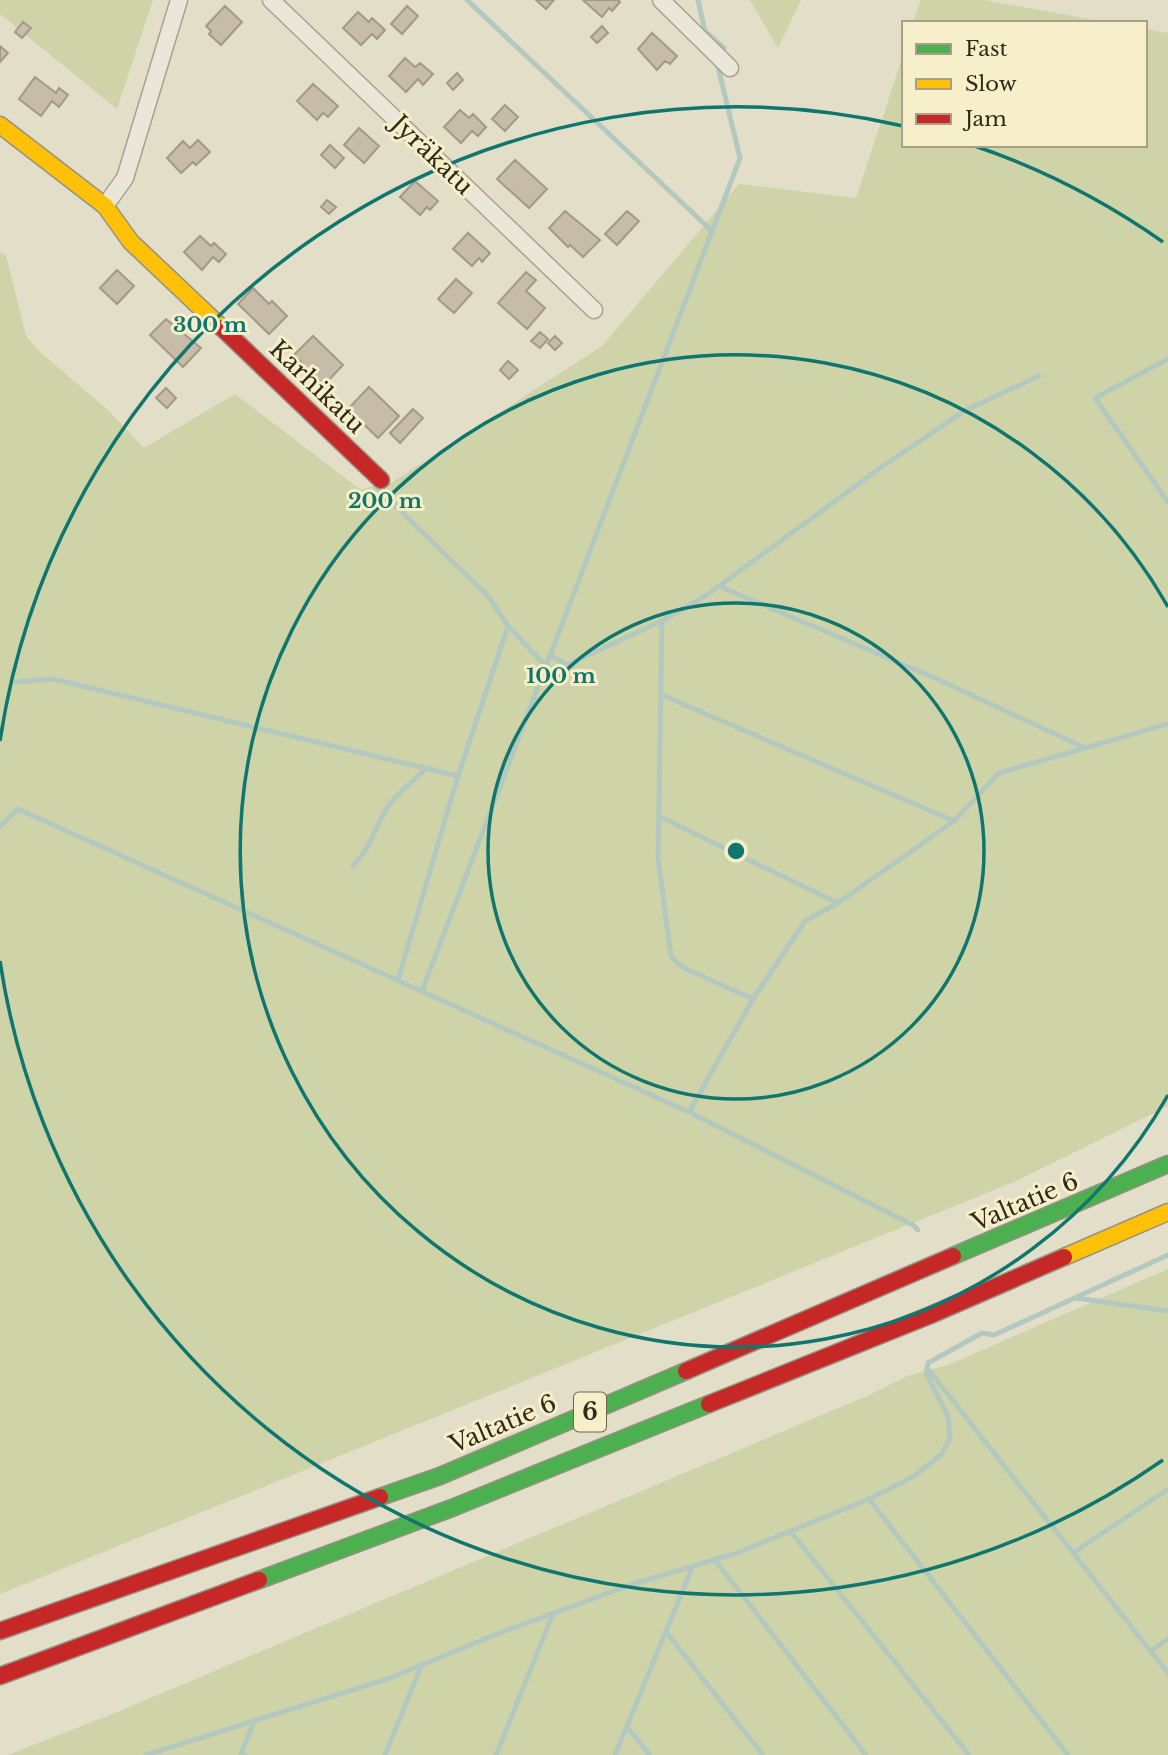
<svg xmlns="http://www.w3.org/2000/svg" width="1168" height="1755" font-family="'Libre Baskerville',serif">
	<rect width="100%" height="100%" fill="#e2dec7"/>
	<path fill="#ced4a8" d="M0,0H153L117,109L0,14Z
		M750,0H801L778,48Z
		M921,0H984L1111,23H913Z
		M1145,29L1168,33V1106L1016,1181L0,1594V253L6,255L26,336L40,352L109,411L144,448L235,394L361,490L381,483H391L602,346L739,184L856,198L904,52V145H1145Z
		M1168,1269V1755H8L122,1710L867,1396L907,1376L948,1365Z"/>
	<g fill="none" stroke-linecap="round" stroke-linejoin="round">
		<path stroke="#b3c8be" stroke-width="5" d="M467,0L712,231
			M1168,359L1095,398L1168,502
			M377,488L488,596L508,626L546,666
			M719,586L937,679L1085,748
			M662,621L658,859L671,956L682,967L753,999
			M550,655L567,665L662,621L707,595L883,466L964,411L1039,376
			M15,682L53,679L458,776
			M662,695L954,821
			M658,816L838,903
			M0,827L18,809L689,1112L913,1225L918,1230
			M353,866C371,847 374,829 387,808C397,793 413,781 427,768
			M398,980L458,776L508,626
			M422,991L740,158L718,67L724,48L705,31L698,0
			M689,1112L753,999L805,921L838,903L954,821L999,773L1168,724
			M1076,1298L1168,1311
			M927,1368L1168,1673
			M869,1499L1068,1755
			M790,1531L969,1755
			M1073,1553L1168,1489
			M715,1560L866,1755
			M666,1632L763,1755
			M1151,1651L1168,1639
			M627,1727L650,1755
			M146,1755L390,1678L502,1632L633,1584L737,1553L869,1499L914,1476L941,1455L950,1439L948,1416L926,1373L928,1363L982,1333L994,1335L1168,1255
			M245,1755L241,1753L255,1720
			M385,1755L422,1664
			M496,1755L553,1614
			M615,1755L693,1566"/>
	</g>
	<path fill="#c6bca8" stroke="#a29987" stroke-width="2" d="M536,0H554L546,9Z
		M583,0H618L620,2L612,11L609,8L602,17Z
		M225,6L242,22L221,45L209,34L211,31L206,26Z
		M407,6L418,16L402,34L391,24Z
		M358,12L369,22L372,18L385,30L377,39L372,34L361,45L343,28Z
		M23,22L31,28L22,38L15,32Z
		M602,26L608,33L597,43L591,37Z
		M652,33L677,56L670,64L665,61L657,70L638,49Z
		M0,46L8,53L0,62Z
		M405,58L415,67L420,63L433,74L423,85L418,79L406,92L389,76Z
		M457,73L463,80L453,90L447,83Z
		M35,77L56,93L59,88L68,95L59,107L52,101L41,116L19,99Z
		M313,84L338,106L328,117L323,113L317,120L297,101Z
		M505,105L518,117L505,131L492,119Z
		M460,110L469,118L473,114L486,127L478,136L472,131L461,143L444,127Z
		M359,128L379,146L364,163L344,145Z
		M198,140L210,152L196,165L193,162L181,173L167,158L183,141L190,148Z
		M330,145L344,158L335,168L321,155Z
		M515,160L547,189L529,208L497,179Z
		M415,181L438,201L430,210L427,207L420,215L400,197Z
		M327,200L336,207L329,214L321,207Z
		M565,211L600,240L583,257L570,245L568,247L549,228Z
		M627,211L639,221L617,245L605,234Z
		M468,233L490,253L482,262L479,258L472,266L453,249Z
		M200,236L211,246L214,243L226,254L219,262L213,257L202,270L184,252Z
		M117,270L134,286L117,304L100,288Z
		M526,272L536,280L526,291L545,308L527,329L498,303Z
		M456,279L472,293L454,313L438,299Z
		M253,288L269,304L272,301L287,316L269,334L238,304Z
		M166,319L201,348L183,367L150,335Z
		M540,332L548,339L540,348L531,341Z
		M313,336L343,365L324,385L294,355Z
		M555,336L562,343L555,350L548,343Z
		M508,361L518,370L509,379L500,370Z
		M369,387L399,416L378,438L348,409Z
		M166,388L176,398L167,408L156,398Z
		M413,409L423,418L400,443L390,433Z"/>
	<g fill="none" stroke-linecap="round" stroke-linejoin="round">
		<defs>
			<path id="street" d="M271,0L594,310
				M661,0L730,68
				M105,206L125,178L179,0"/>
			<path id="fast" d="M953,1256L1168,1164
				M380,1497L440,1476L686,1371
				M259,1580L452,1508L709,1404"/>
			<path id="slow" d="M0,125L105,206L131,242L222,328
				M1064,1257L1168,1212"/>
			<path id="jam" d="M222,328L381,480
				M686,1371L953,1256
				M709,1404L933,1314L1064,1257
				M0,1631L380,1497
				M0,1676L259,1580"/>
		</defs>
		<use href="#street" stroke="#a6a291" stroke-width="19"/>
		<use href="#fast" stroke="#969181" stroke-width="19"/>
		<use href="#slow" stroke="#969181" stroke-width="19"/>
		<use href="#jam" stroke="#969181" stroke-width="19"/>
		<use href="#street" stroke="#eae7d9" stroke-width="16"/>
		<use href="#fast" stroke="#4caf50" stroke-width="16"/>
		<use href="#slow" stroke="#ffc107" stroke-width="16"/>
		<use href="#jam" stroke="#c62828" stroke-width="16"/>
	</g>
	<g fill="none" stroke="#0f766e" stroke-width="3.5">
		<circle cx="736" cy="851" r="248"/>
		<path d="M1168 1095A496 496 0 1 1 1168 607"/>
		<path d="M1163 1460A744 744 0 0 1 0 961M0 741A744 744 0 0 1 903 126M972 145A744 744 0 0 1 1163 242"/>
	</g>
	<g text-anchor="middle" stroke-width="6" stroke-linejoin="round" paint-order="stroke">
		<rect fill="#f6efca" stroke="#6e654f" stroke-width="2" x="574" y="1392.5" width="32" height="39" rx="5"/>
		<g font-size="23" font-weight="bold" fill="#342a1a">
			<text x="590" y="1420">6</text>
		</g>
		<g font-size="24" fill="#342a1a" stroke="#f6efca">
			<text transform="translate(432 155) rotate(44)" y="8">Jyräkatu</text>
			<text transform="translate(317 387) rotate(44)" y="8">Karhikatu</text>
			<text transform="translate(1025 1202) rotate(-23)" y="8">Valtatie 6</text>
			<text transform="translate(503 1424) rotate(-23)" y="8">Valtatie 6</text>
		</g>
	</g>
	<circle cx="736" cy="851" r="10" fill="#0f766e" stroke="#f6efca" stroke-width="3.5"/>
	<g font-size="21" text-anchor="middle" font-weight="bold" fill="#0f766e" stroke="#f6efca" stroke-width="6" stroke-linejoin="round" paint-order="stroke">
		<text x="210" y="332">300 m</text>
		<text x="385" y="508">200 m</text>
		<text x="561" y="683">100 m</text>
	</g>
	<rect x="902" y="21" width="245" height="126" fill="#f6efca" stroke="#a8a084" stroke-width="2"/>
	<rect x="916" y="44" width="35" height="10" fill="#4caf50" stroke="#a8a084" stroke-width="2"/>
	<text x="965" y="56" font-size="21" fill="#342a1a">Fast</text>
	<rect x="916" y="79" width="35" height="10" fill="#ffc107" stroke="#a8a084" stroke-width="2"/>
	<text x="965" y="91" font-size="21" fill="#342a1a">Slow</text>
	<rect x="916" y="114" width="35" height="10" fill="#c62828" stroke="#a8a084" stroke-width="2"/>
	<text x="965" y="126" font-size="21" fill="#342a1a">Jam</text>
</svg>
